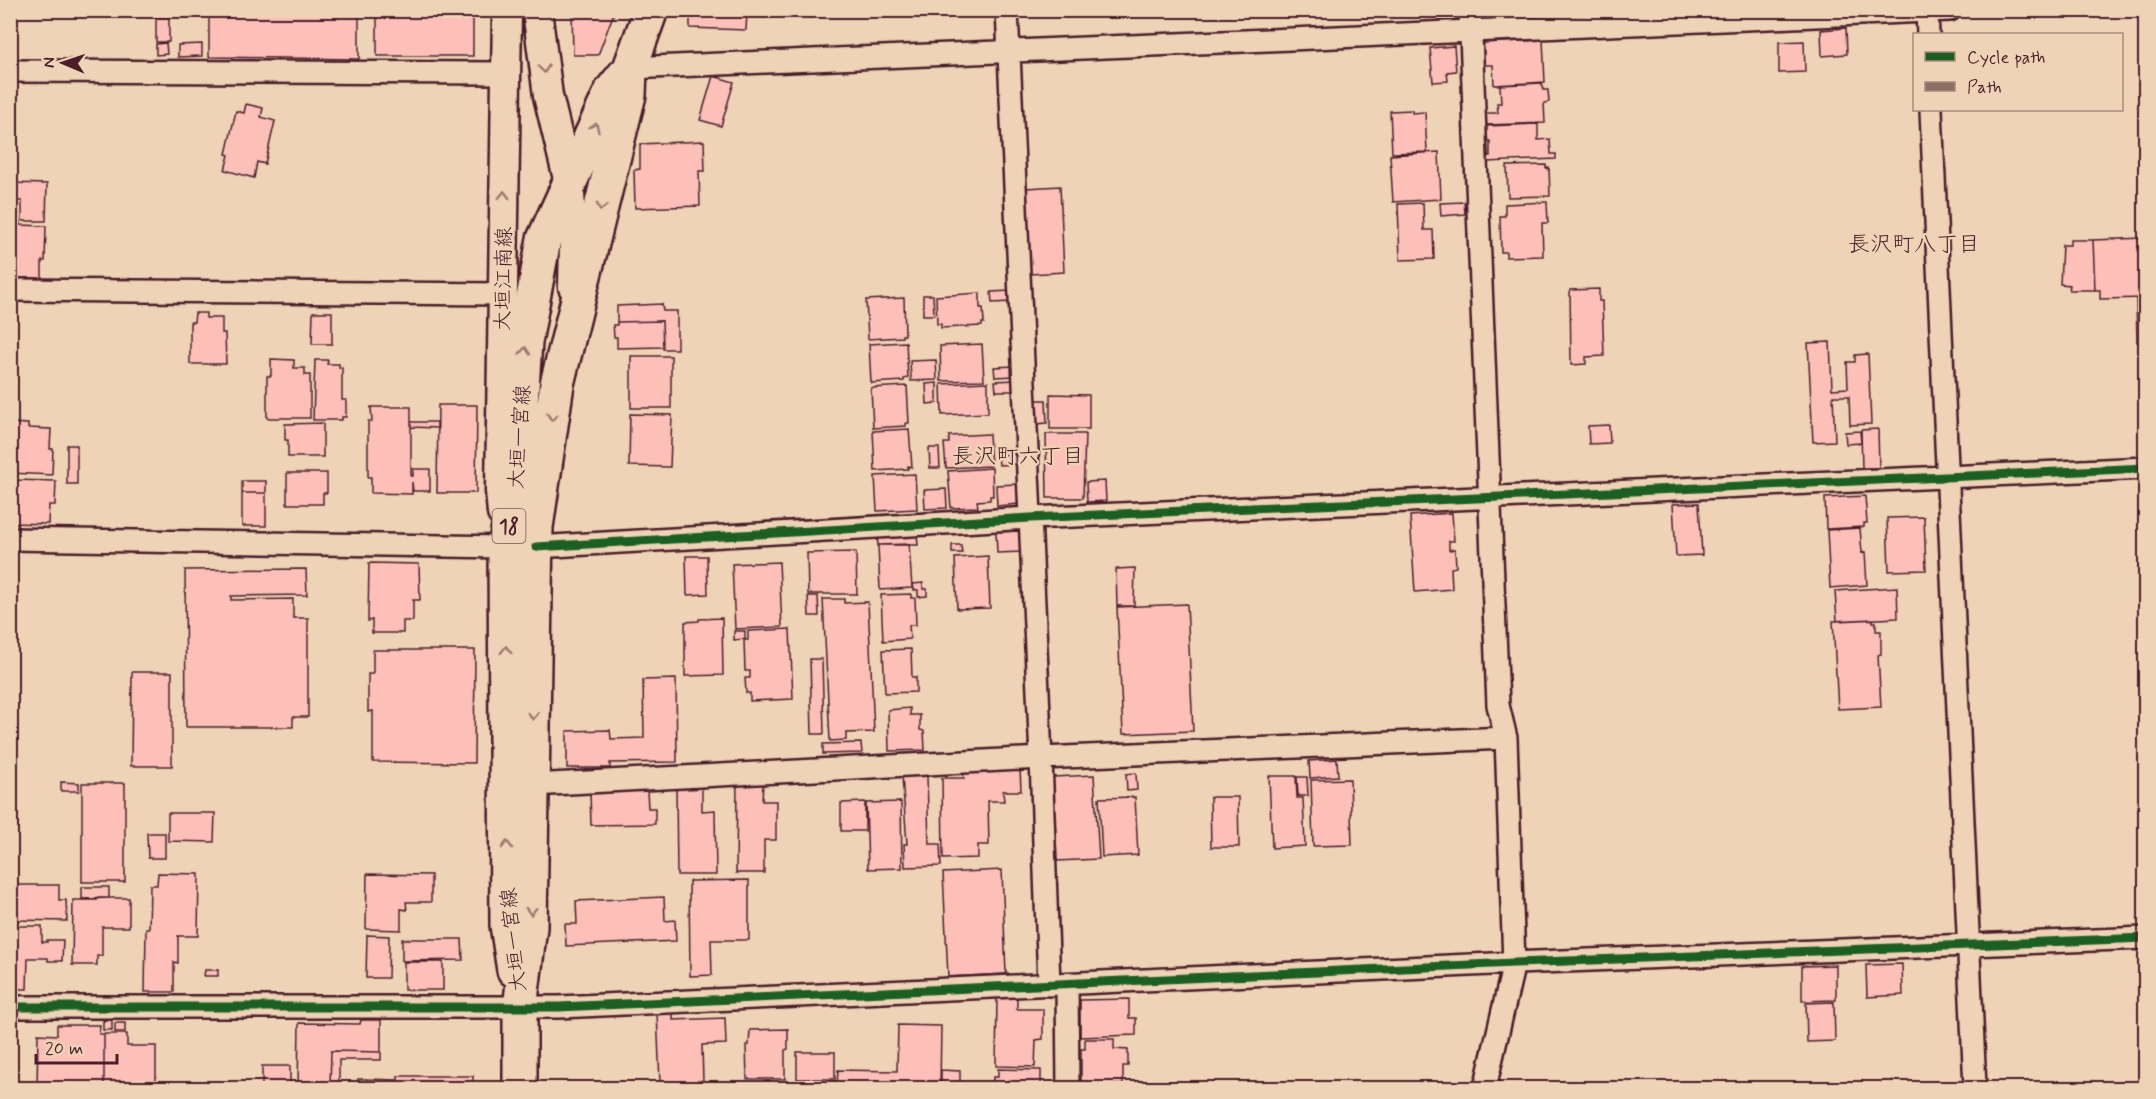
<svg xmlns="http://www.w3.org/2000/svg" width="2156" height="1099" font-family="Mynerve,'Klee One',sans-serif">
	<rect width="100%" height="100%" fill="#efd3b6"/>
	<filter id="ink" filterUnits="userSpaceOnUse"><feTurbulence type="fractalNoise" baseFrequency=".0167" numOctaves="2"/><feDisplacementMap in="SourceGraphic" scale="12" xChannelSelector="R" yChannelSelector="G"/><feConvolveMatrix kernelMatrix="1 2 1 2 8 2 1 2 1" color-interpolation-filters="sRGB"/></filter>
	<g filter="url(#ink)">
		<path fill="#fcc0b9" stroke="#4a1f2b" stroke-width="1.5" d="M209,10H359V59L209,57Z
			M377,10H473V56H377Z
			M572,10H615L598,55H573Z
			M693,10H753V13H747L746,30L690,28V11Z
			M1564,10H1598V13L1564,14Z
			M156,17H169V42H156Z
			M1846,28L1847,54L1822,56L1821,30Z
			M1543,40L1545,82L1494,85L1493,65H1484L1483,43Z
			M1804,41L1805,72L1779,73V42Z
			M166,43L167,54L156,55V44Z
			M202,44V56L178,57V45Z
			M1454,46L1456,71L1447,72L1448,81L1433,82L1430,48Z
			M713,76L734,82L721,126L700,120Z
			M1542,83L1543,90H1548L1549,102L1544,103L1545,123L1485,125L1484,113H1498L1497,103H1501L1500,85Z
			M246,104L263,108L261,117L275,121L265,164L257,162L254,178L225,170L229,155L226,154L236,111L244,113Z
			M1412,110V113L1425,112L1427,152L1392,153L1390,111Z
			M1538,124V140L1550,139L1551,154H1556V159L1487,162V156H1490V141H1485V126Z
			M704,141L705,171H699L700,206L635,208L634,170L640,169V144Z
			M1439,152L1441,199L1393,202L1390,155Z
			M1546,165V168L1549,167L1550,196L1508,197L1507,166Z
			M10,183L47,184L46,221H22V201H10Z
			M1060,186L1064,272L1030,274L1026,188Z
			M1464,202L1465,214L1441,216L1440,203Z
			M1547,202L1548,223H1542L1543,256L1506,257V252H1501L1500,216H1505V204Z
			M1423,203L1424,230H1433L1434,259L1400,260L1398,204Z
			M10,220H19L20,225L46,226L45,261H42V278H10Z
			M2144,238L2146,298L2100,299V290H2095L2093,240Z
			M2070,240H2093L2095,290H2069L2070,285L2060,284L2062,245H2070Z
			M1599,289V301H1602L1604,356L1586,357V364L1571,365L1570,290Z
			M1011,291L1012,302L992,303L991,292Z
			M980,293V308H983L984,323H982V326L941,328V324H937L936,296Z
			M923,295H933L934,315H923Z
			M904,298L905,335H902V337L868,339L866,300Z
			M2136,299H2146V342H2137Z
			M662,304L663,311H677V349H663L662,321L617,322V306Z
			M313,312H332V344H312Z
			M195,313H206V318H222V333H225L226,364H190V322H194Z
			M662,321L663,347L617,348V337H614L613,325H617V322Z
			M906,342L908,378L904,379V381L871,383L869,344Z
			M1830,342L1832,389L1848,388L1847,362H1855V355L1868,354L1871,424L1850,425L1849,396H1833L1835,441L1813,442L1808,343Z
			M982,344L984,380L941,381L940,346Z
			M631,356H671V408H631Z
			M271,359L294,360V368H305V375H310V418H267V376H271Z
			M315,360H328L327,364H339V368L342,367V400H346V417H342V420H313Z
			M936,360L937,380L911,381L910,361Z
			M1015,366V376L995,377L994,367Z
			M1016,380V391H996L995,381Z
			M988,382V413L942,415L941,384Z
			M937,383V403L927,404L926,384Z
			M907,386L909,423H906V426L873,428L871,388Z
			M1050,394L1089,395V429H1050Z
			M1035,400H1046L1047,423L1035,424Z
			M438,405H477L476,493H437Z
			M371,407H411V476H413V469H430V491H413L412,482V494L371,493V477H368V421H372Z
			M630,414L672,415L670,467L629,466Z
			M411,422H437V428L411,427Z
			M11,423L28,424V428L51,429L50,449H53L52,475L10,473Z
			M323,423V457H288V440H285V424Z
			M1609,425L1610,443L1589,444L1588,426Z
			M909,429L912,467L908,466V469L875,471L873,431Z
			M1878,429L1879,468H1862L1861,430Z
			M1860,431L1861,443L1846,444L1845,432Z
			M989,434L991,466L946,468L944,443H949V436Z
			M1046,434H1085L1083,498H1047Z
			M67,445H77V484H67Z
			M929,448H939L940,468H930Z
			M1018,454L1019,464L999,465L998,455Z
			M992,468L993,496H990V500L977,501L978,507L951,508L948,471Z
			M287,473H327V493H323V504H287Z
			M915,474L917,509L877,511L875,476Z
			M10,480L56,481L55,505H49L48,524L10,523Z
			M242,481H266V493H242Z
			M1105,481L1106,501L1087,502L1086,482Z
			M1018,484L1019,504L997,506L996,485Z
			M946,489L947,508L925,509L924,490Z
			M242,493H266V526H242Z
			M1865,496L1867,523H1864V527L1826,529L1825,498Z
			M1699,503L1702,555L1676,556L1673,504Z
			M1452,513L1454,541H1449V550L1455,549L1456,567L1451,568L1452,589L1415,592L1410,516Z
			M1924,517L1926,570L1889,571L1887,518Z
			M1860,528L1862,553L1865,552L1867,585L1830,588L1827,530Z
			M1020,531L1021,552L997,553L996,532Z
			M917,534L918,545H878L877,537Z
			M909,544L912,588L880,590L878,545Z
			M952,545H961L962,553H952Z
			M856,552L857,594H808L807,553Z
			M686,556H707L708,594L687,595Z
			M988,556L990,608L957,609L955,558Z
			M779,562L782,627L735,629L732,564Z
			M369,563L419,564L420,600H413V621H403V633H372V620L368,621Z
			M1135,568L1134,606H1117L1116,569Z
			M306,569L307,595L231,596V600L293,599V618H308V717H293V727H186L185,570Z
			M923,583V589H927V596L918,597V590H914L913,584Z
			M1897,587L1898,618L1837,621L1835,591Z
			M911,594V598H915L916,625H909L910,639L883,641L881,595Z
			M808,596H818L819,616H809Z
			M823,599H844V603L868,602L874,732L846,733V740L830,741Z
			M1187,604L1193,731L1123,734L1117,607Z
			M722,618L723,675L685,676V622L699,621V619Z
			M1873,619V622H1876V631H1881V654L1878,655L1881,707L1838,709L1833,621Z
			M790,629L793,699L750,701V693H746L745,678H750V671H745L744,640H748V631Z
			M734,631H745V639L734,640Z
			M911,649L912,677H916V692L885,693L883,650Z
			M373,650H475L474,763L373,762V711L368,712V674H373Z
			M810,659H822L824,734H812Z
			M132,672H172V766H131Z
			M676,679L677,762L610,763V768H567V731L610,730L611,739L644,738L643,680Z
			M910,708V715H920V730L924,731L925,750L889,751L888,710Z
			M861,743L862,753L823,754V744Z
			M1337,759L1338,776L1310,778L1309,761Z
			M1002,769H1020L1021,791H1003L1004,801H988L989,845H978V858L943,859L942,778H964L963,772H1002Z
			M1136,773L1137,790L1127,791L1126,774Z
			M1094,775L1099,859L1057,861L1053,777Z
			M902,776H927L929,844H940L941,866L905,867L904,844H907Z
			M1269,776H1296L1297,798H1303L1305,846L1272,848Z
			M1297,777H1307L1308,796H1298Z
			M1350,779L1352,845L1313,846L1311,780Z
			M61,782L79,783V791H61Z
			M82,783H125V882H82Z
			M737,783H763L762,801H776V840H764V873H736Z
			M702,786V811L715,810L716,875H677L676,787Z
			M647,791L648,808H655V824L591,825L590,792Z
			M1135,797L1138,855L1102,857L1099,798Z
			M1210,797H1238L1239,847H1211Z
			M865,802V831H841V803Z
			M901,802L902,868L868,869L866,803Z
			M168,813H215L214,842L168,841Z
			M147,833H165V858H148Z
			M1002,870L1006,974L948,977L943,873Z
			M158,873L199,874L198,936H178V963L174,962V992H145L146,929H149L150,885H157Z
			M367,874L431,875V902H406L407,910L401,909V930L366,929Z
			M749,880V940H711L712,975L690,976L689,881Z
			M10,885H14L13,920H10Z
			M14,885H59V900H66L67,921L13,920Z
			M82,887H109V898L82,899Z
			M664,897L665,921L675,920L676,941L566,946L565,924H577L576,901Z
			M97,898H129V927H102V956H97V965H72L73,900H97Z
			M10,926H42V942H47V940H63L62,961H48V958H28L27,989H10Z
			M367,935L389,936L388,978H366Z
			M402,939H462L463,960L402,961Z
			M404,962H443V990H404Z
			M1902,964L1903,995L1867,997L1866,965Z
			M1836,965V1000L1802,1001V966Z
			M205,970H218V976H204Z
			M997,997L1017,998V1009H1043V1039L1036,1040L1035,1067L996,1066Z
			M1129,999V1018H1136V1035L1080,1037V1000Z
			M1834,1002L1835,1041L1807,1042L1806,1003Z
			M673,1012V1020L725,1018L726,1044L702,1045L703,1081L660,1083L657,1013Z
			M112,1020V1030H103V1021Z
			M361,1020H381V1052L331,1051L330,1088H298L299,1023L360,1024Z
			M115,1023H125V1032H115Z
			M57,1025H100L99,1034H104V1088H37L38,1034L57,1035Z
			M898,1025L941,1026L940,1088H837L838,1070L897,1071Z
			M788,1029V1049L785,1050V1079H747L746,1045H749L750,1030Z
			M104,1034H127V1046H156V1088H104Z
			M1085,1039H1114V1049L1128,1050V1066H1123V1085H1081V1049H1085Z
			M331,1051L381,1052V1060H339V1088H330Z
			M797,1052H835V1079H797Z
			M262,1066H290V1088H262Z
			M998,1069L1041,1070V1084L1047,1085V1088H992L993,1077H998Z
			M941,1070L960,1071V1088H941Z
			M398,1076H473V1088H367V1079L398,1080Z
			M358,1079H367V1088H357Z
			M836,1081V1088H811V1082Z
			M588,1086H616V1088H588Z
			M1124,1086V1088H1082V1087Z"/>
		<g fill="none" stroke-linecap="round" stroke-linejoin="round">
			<defs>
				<path id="street" d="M1007,10L1041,758L1049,985
					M1470,10L1498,705L1506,738L1514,963L1485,1088
					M1927,12L1928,34
					M630,68L1950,10
					M10,71L506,73
					M1931,110L1975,1088
					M10,290L503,294
					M10,539L505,547
					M536,547L1030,518L2146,468
					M532,785L1041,758L1506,738
					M1067,985L1068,1088
					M10,1007H559L1514,963L2146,938"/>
				<path id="secondary" d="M537,10L548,96L569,183L574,245L573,287
					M502,513L500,491L507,10"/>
				<path id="primary" d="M514,970L507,925L505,547L515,495L525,342L544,239L612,90L624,75
					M520,1088V1008L530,927L536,527L557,384L629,95L630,68L651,10"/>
			</defs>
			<use href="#street" stroke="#4a1f2b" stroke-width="26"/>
			<use href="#secondary" stroke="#4a1f2b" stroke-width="33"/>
			<use href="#primary" stroke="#4a1f2b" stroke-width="38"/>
			<use href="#street" stroke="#efd3b6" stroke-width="21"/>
			<use href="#secondary" stroke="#efd3b6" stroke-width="28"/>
			<use href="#primary" stroke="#efd3b6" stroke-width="33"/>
			<path stroke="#8d6e63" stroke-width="8" stroke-dasharray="15 8" stroke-linecap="butt" d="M1927,10V12"/>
			<defs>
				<path id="cycleway" d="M536,547L1030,518L2146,468
					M10,1007H559L1514,963L2146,938"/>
			</defs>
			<use href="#cycleway" stroke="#efd3b6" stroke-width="13"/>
			<use href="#cycleway" stroke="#1b5e20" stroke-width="9"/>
		</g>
		<defs><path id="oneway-chevron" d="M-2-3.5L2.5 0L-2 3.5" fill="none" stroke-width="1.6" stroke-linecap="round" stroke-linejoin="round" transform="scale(1.5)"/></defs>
		<g stroke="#9c7970">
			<use href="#oneway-chevron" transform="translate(544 69) rotate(83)"/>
			<use href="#oneway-chevron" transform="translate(595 127) rotate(-65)"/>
			<use href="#oneway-chevron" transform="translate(504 195) rotate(-89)"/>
			<use href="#oneway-chevron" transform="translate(601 207) rotate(104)"/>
			<use href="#oneway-chevron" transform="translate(525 351) rotate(-86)"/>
			<use href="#oneway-chevron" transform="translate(552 417) rotate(98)"/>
			<use href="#oneway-chevron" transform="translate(506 650) rotate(-90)"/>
			<use href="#oneway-chevron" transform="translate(533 716) rotate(91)"/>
			<use href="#oneway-chevron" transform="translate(507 845) rotate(-90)"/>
			<use href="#oneway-chevron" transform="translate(531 911) rotate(91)"/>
		</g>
	</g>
	<g text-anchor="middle" stroke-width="4.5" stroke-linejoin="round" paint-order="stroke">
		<rect fill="#efd3b6" stroke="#7c5555" stroke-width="1.5" x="492.5" y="509" width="33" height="34" rx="4.5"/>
		<g font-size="20" font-weight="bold" fill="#4a1f2b">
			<text x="509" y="533">18</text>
		</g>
		<g font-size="21" fill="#4a1f2b" stroke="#efd3b6">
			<text transform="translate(503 279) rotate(-89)" y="7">大垣江南線</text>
			<text transform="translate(519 437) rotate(-86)" y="7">大垣一宮線</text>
			<text transform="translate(513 940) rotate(-96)" y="7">大垣一宮線</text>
		</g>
		<g font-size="22" fill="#4a1f2b" stroke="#efd3b6">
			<text x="1914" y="251">長沢町八丁目</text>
			<text x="1018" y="463">長沢町六丁目</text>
		</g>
	</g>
	<rect width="2156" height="1099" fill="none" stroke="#efd3b6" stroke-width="36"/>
	<rect x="18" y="18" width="2120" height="1063" fill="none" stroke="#4a1f2b" stroke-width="2" filter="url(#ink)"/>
	<rect x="1913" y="33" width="210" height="78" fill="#efd3b6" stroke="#ad8b7e" stroke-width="1.5"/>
	<rect x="1925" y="52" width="30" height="9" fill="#1b5e20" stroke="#ad8b7e" stroke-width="1.5"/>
	<text x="1967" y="63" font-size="18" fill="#4a1f2b">Cycle path</text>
	<rect x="1925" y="82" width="30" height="9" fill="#8d6e63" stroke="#ad8b7e" stroke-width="1.5"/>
	<text x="1967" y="93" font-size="18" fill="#4a1f2b">Path</text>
	<g transform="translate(63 63) rotate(272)" stroke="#efd3b6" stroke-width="4.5" paint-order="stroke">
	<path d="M0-4.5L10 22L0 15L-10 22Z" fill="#4a1f2b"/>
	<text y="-9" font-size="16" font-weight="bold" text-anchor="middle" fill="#4a1f2b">N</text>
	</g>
	<path d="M36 1054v9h81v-9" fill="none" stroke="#4a1f2b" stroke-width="3"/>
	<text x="45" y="1054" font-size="18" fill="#4a1f2b" stroke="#efd3b6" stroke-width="4.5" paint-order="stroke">20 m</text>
</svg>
